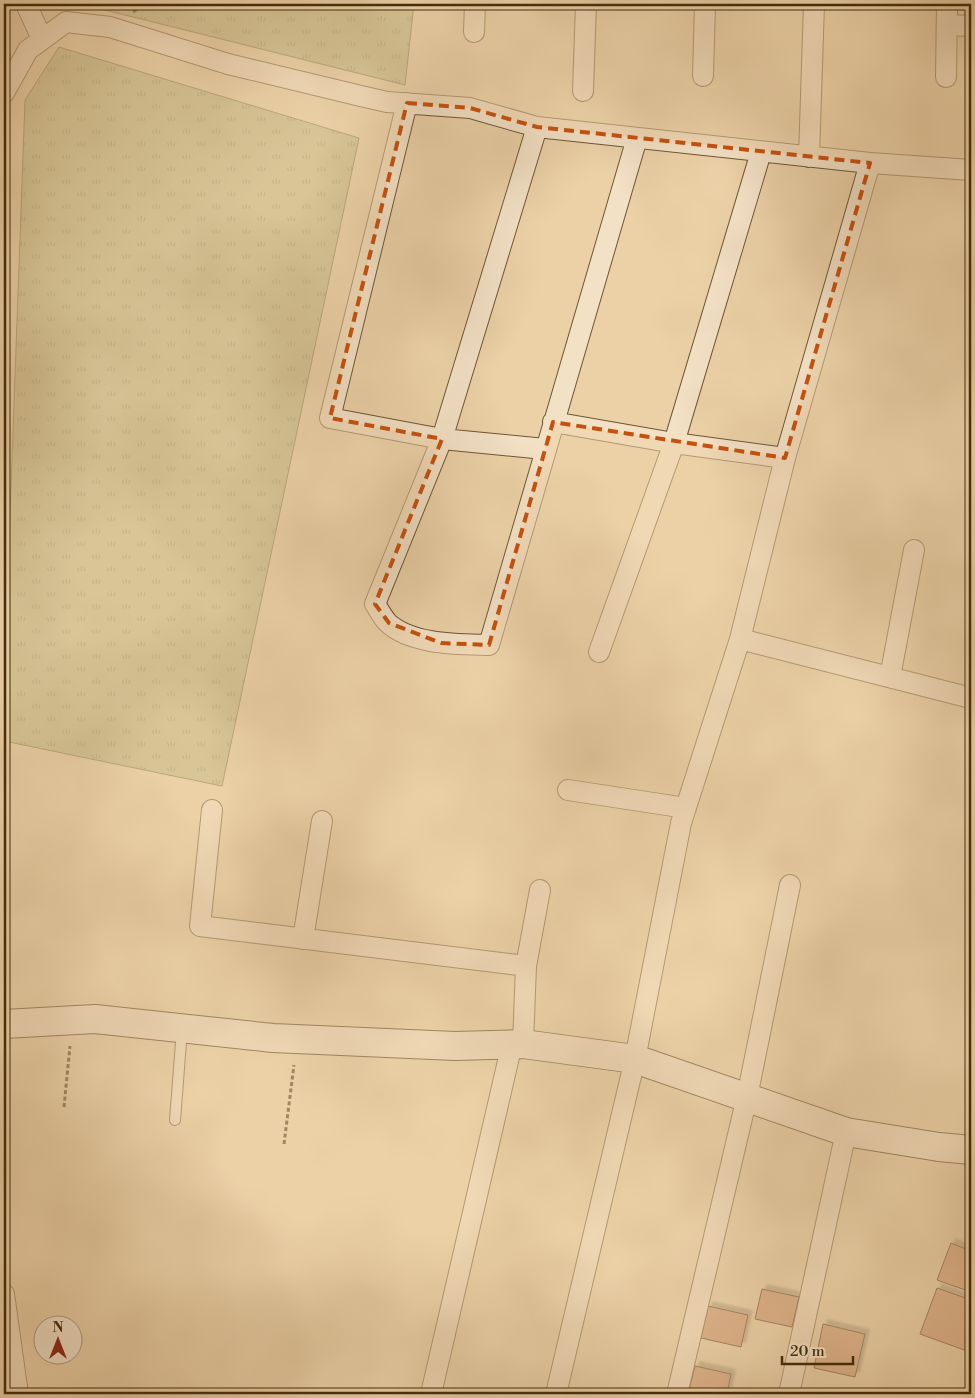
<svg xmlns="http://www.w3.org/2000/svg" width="975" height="1398" font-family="'Libre Bodoni',serif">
	<defs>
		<pattern id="grass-tufts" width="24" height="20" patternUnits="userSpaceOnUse" patternTransform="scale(1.25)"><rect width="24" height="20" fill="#beb983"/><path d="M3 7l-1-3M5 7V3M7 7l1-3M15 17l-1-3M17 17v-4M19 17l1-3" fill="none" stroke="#9c9769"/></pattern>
		<filter id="shadow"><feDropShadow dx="4.5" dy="-4.5" stdDeviation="1" flood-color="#0004"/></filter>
	</defs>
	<rect width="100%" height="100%" fill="#ecd1a7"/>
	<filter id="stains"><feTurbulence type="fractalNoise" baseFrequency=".004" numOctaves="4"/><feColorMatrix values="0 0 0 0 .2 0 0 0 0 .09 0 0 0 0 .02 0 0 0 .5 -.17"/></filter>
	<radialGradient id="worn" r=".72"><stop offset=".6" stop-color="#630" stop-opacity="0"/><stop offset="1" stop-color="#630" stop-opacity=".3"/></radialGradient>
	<path fill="url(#grass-tufts)" stroke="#817347" d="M81,4H414L405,85Z
		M59,47L359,138L222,786L4,741V682L25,100Z"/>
	<path fill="#cf906c" stroke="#442d0b" filter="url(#shadow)" d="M951,1243L971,1251V1292L937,1280Z
		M937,1288L971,1300V1341L967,1351L920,1334Z
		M762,1289L799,1297L792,1327L755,1319Z
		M708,1306L748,1315L741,1347L701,1338Z
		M823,1324L865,1334L855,1377L814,1368Z
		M695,1366L731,1374L727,1394H688Z"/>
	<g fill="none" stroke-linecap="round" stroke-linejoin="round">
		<defs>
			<path id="lane" d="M175,1120L182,1029"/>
			<path id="street" d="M26,4L42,39
				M947,25L971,26
				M474,32L475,4
				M703,76L705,4
				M946,77L947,4
				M583,91L586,4
				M4,93L28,50L66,22L110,27L228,64L365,97L387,102L470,108L537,127L870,163L971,170
				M407,103L330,418L442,439L545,449
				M537,127L442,439L375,604C379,610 383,618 388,623C412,645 459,644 489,645L637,138
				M809,157L814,4
				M553,422L674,443L761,152
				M740,639L971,698
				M599,652L674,443L785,458L870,163
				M890,677L914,550
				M568,790L686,808
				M212,810L200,926L526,966
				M303,939L322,821
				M523,1044L526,966L540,890
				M4,1294L18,1394
				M431,1394L512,1044
				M556,1394L635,1059L681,823L740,639L785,458
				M677,1394L747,1097L790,885
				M789,1394L846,1132"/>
			<path id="secondary" d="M4,1024L95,1019L273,1038L455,1046L523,1044L635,1059L846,1132L939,1147L971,1150"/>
		</defs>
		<use href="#lane" stroke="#6e5632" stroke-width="12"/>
		<use href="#street" stroke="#6e5632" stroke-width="22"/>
		<use href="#secondary" stroke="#442d0b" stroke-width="30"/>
		<path stroke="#442d0b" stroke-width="3" stroke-dasharray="4 2.5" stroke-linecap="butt" d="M133,12L145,4
			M64,1107L70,1046
			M284,1144L294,1065"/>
		<use href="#lane" stroke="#f3e1c6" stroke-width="10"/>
		<use href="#street" stroke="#f3e1c6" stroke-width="20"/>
		<use href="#secondary" stroke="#f3e1c6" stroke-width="28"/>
	</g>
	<path d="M0 0H975V1398H0ZM407,103L470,108L537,127L870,163L785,458L553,422L489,645L441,643L389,623L375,604L442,439L330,418Z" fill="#ecd1a7" fill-opacity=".55" fill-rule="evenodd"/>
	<path fill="none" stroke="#c7500c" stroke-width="4" stroke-dasharray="10 6" stroke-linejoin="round" d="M407,103L470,108L537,127L870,163L785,458L553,422L489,645L441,643L389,623L375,604L442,439L330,418Z"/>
	<rect width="975" height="1398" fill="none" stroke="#ecd1a7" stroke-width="20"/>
	<rect x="5" y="5" width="965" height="1388" fill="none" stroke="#442d0b" stroke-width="2.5"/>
	<rect x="10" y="10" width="955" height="1378" fill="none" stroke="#442d0b"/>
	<g transform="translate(58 1340)"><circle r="24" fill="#f3e1c6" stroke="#ad997b"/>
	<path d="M0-4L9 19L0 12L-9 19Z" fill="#8f2418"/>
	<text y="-8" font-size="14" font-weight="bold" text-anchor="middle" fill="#442d0b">N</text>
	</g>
	<path d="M782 1356v8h71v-8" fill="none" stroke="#442d0b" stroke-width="2.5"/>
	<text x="790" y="1356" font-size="15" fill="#442d0b" stroke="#f3e1c6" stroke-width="4" paint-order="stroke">20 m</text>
	<rect width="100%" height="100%" filter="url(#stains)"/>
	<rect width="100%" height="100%" fill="url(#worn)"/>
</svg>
